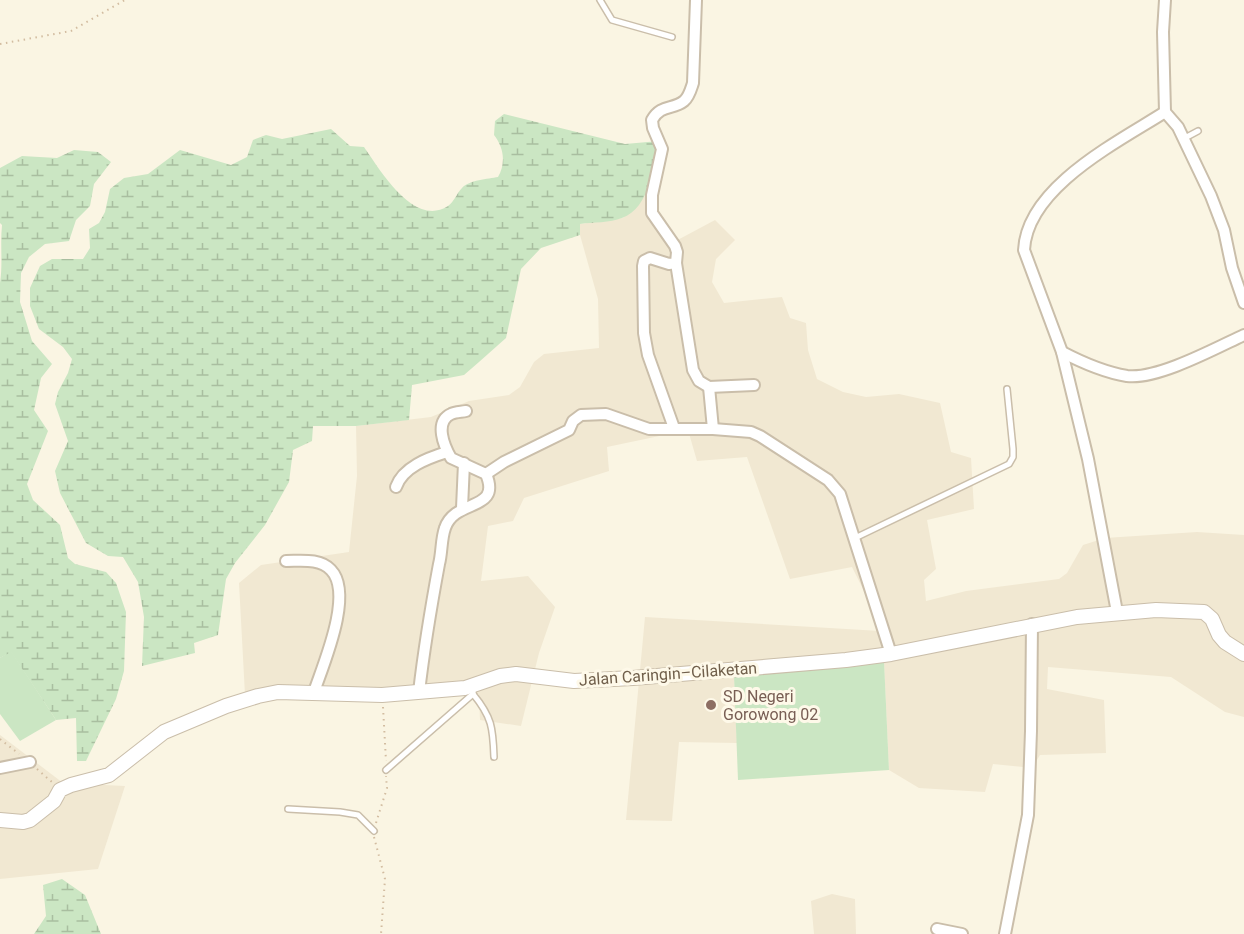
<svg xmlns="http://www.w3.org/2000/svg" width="1244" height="934" viewBox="0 0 1244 934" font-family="Roboto,sans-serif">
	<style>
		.residential { fill: #f1e8d2 }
		.grass { fill: #cbe6c3 }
		.wetland { fill: url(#wetland-marsh) }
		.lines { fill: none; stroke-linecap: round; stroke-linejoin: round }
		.service-casing { stroke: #cabeaa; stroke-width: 8 }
		.minor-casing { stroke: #cabeaa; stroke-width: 14 }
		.tertiary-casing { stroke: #cabeaa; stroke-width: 16 }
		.path { stroke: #d2bca0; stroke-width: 2; stroke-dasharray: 1.5 4.5; stroke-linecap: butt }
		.service { stroke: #fff; stroke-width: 5 }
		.minor { stroke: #fff; stroke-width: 10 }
		.tertiary { stroke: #fff; stroke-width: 14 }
		.education-dot { fill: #8d6e63; stroke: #fef9e9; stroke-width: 2 }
		.labels { text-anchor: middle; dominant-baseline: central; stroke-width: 6; stroke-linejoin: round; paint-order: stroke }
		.street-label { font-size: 16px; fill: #705f4b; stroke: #fef9e9 }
		.education-label { font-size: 16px; fill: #785e54; stroke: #fef9e9; text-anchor: start }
	</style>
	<defs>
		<pattern id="wetland-marsh" width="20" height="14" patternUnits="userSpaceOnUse" patternTransform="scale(1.5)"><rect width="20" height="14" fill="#cbe6c3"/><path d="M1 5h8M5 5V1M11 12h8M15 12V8" fill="none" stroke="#a9bea0"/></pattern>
	</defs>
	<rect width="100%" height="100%" fill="#faf5e3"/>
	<g class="residential">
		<polygon points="651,184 653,223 672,243 715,220 735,240 716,259 712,282 724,303 782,297 790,318 806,323 808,350 817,379 843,392 866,397 899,394 940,403 951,452 971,458 974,509 927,520 936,569 924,580 926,601 966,591 1059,579 1067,573 1083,545 1105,538 1197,532 1244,535 1244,717 1225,712 1171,677 1048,667 1047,689 1104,700 1106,753 1040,755 1032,768 993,764 985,792 919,788 889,770 884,662 734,676 737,743 679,742 672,821 626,820 645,617 880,631 875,613 852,567 790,579 747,457 697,461 688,430 607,447 609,471 524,498 513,521 488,526 481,581 528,576 555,607 539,653 521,726 480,720 479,694 383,700 278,699 245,695 239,583 261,565 349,552 357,476 356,426 431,417 469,401 509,395 520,387 534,362 544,354 599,348 598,299 580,235 580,224 623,218"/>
		<polygon points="0,735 63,783 125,786 98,869 0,879"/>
		<polygon points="832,894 855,899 856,934 814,934 811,901"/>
	</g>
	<g class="grass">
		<polygon points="11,651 56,720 20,741 0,714 0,658"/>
		<polygon points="884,661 889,770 738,780 734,676"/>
	</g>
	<g class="wetland">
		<path d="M504 114 625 144 659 141C654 165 650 208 622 218 610 223 593 222 580 224V235L541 248 521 269 506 338 479 362 464 375 412 385 409 420 356 426H313L312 441 293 450 289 482 265 525 235 563 226 579 218 635 194 643 195 653 142 666 144 617 138 582 123 557 108 556 86 543 60 493 55 471 68 441 55 404 58 392 68 373 72 359 63 347 39 329 30 306V288L40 266 52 259H83L90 248 89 229 99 223 105 212 110 189 124 178 148 174 180 150 231 165 247 157 253 140 266 135 282 139 331 129 350 146 364 147C380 170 414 228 448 206 454 202 457 193 462 188 469 180 488 179 498 177 506 163 504 148 494 135L495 121Z"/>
		<path d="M74 150 98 152 111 162 94 184 90 206 76 220 69 241 45 244 29 257 21 273 20 302 32 341 52 364 41 378 34 410 48 431 27 484 33 500 60 525 68 558 75 564 106 572 116 583 126 612 124 671 116 699 86 761H77L76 718 56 720 11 652 0 658V283C3 263 0 245 2 225L0 223V168L22 156 57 158Z"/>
		<polygon points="62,879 85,895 101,934 34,934 46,916 43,885"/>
	</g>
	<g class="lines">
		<g class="service-casing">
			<g id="service">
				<polyline points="600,0 612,20 672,37"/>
				<polyline points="1183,139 1198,131"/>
				<polyline points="855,538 1009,464 1013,457 1013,449 1007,389"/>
				<path d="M473 691V694C492 717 493 728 494 757"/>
				<polyline points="386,770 473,694"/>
				<polyline points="288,809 340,812 358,815 374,831"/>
			</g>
		</g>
		<g class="minor-casing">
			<g id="minor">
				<polyline points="1165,0 1163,32 1165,112"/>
				<polyline points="676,263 693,370 699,381 709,387 754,385"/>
				<path d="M1062 352C1083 363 1103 372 1127 376 1157 380 1216 348 1244 335"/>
				<polyline points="709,387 713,429"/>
				<path d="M674 428 648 355 644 333 643 266 644 261 650 258 669 264 676 263 677 252 675 246 652 213V195L662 149 653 128 652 120C661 104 673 110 684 101 689 97 691 89 693 83L696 0"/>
				<polyline points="486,474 504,462 569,430 573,421 581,415 606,414 649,429 713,429 751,432 760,436 828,480 840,494 891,654"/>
				<path d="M396 487C403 467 428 458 447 452"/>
				<polyline points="462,508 464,463"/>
				<path d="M286 561C301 561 320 558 331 570 354 594 323 665 314 692"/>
				<path d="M1117 612 1088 459 1062 352 1024 250C1027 187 1118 142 1165 112L1178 127 1211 196 1224 230 1232 268 1244 303"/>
				<path d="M419 692C424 649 431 607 439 564 442 553 441 539 445 528 455 498 502 512 486 474L451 458C444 446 434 422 451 414 455 412 461 412 466 411"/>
				<polyline points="0,768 30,762"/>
				<polyline points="937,929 962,934"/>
				<polyline points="1005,934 1028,815 1031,731 1032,624"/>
			</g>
		</g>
		<g class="tertiary-casing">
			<polyline id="tertiary" points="0,820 23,822 30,820 54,801 60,790 71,785 109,775 164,732 226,706 258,696 278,692 382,695 465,688 500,676 516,674 574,681 633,678 846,660 891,654 1077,617 1156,610 1204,612 1212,619 1219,635 1225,642 1244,654"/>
		</g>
		<g class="path">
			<polyline points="0,44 71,31 125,0"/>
			<polyline points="383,707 386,761"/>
			<polyline points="0,739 19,754"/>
			<polyline points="37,769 53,783"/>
			<polyline points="376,823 387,788 386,776"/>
			<polyline points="374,837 385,879 381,934"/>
		</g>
		<use href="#service" class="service"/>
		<use href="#minor" class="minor"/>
		<use href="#tertiary" class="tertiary"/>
	</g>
	<circle class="education-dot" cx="711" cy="705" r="6"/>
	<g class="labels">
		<g class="street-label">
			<text transform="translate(668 674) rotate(-4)">Jalan Caringin–Cilaketan</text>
		</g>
		<g class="education-label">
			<text x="723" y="696">SD Negeri<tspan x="723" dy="18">Gorowong 02</tspan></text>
		</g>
	</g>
</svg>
